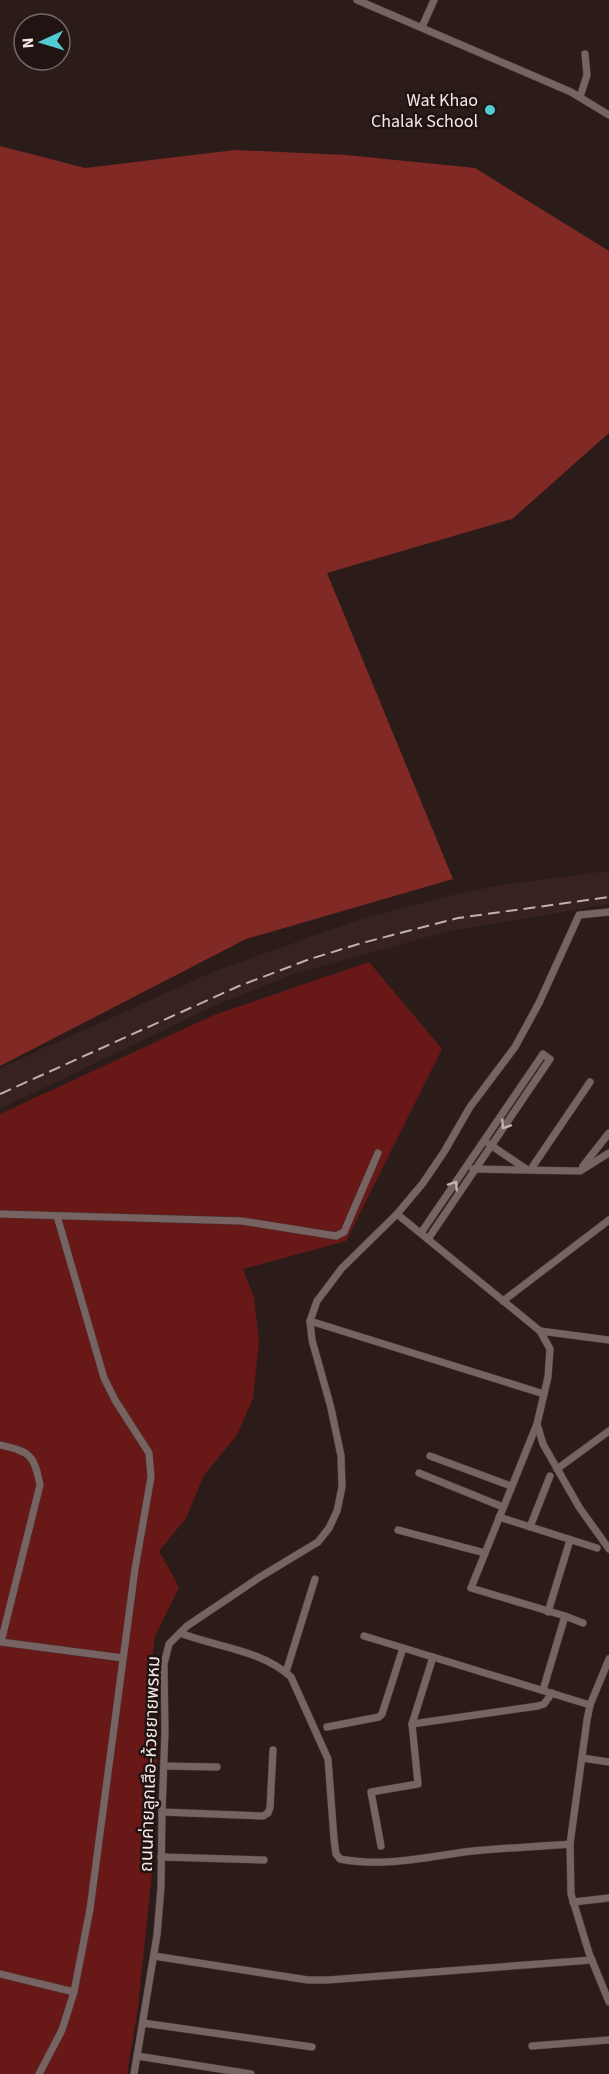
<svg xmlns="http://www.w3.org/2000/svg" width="609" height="2074" viewBox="0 0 609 2074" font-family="'Source Sans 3','Noto Sans Thai',sans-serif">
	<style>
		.built { fill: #382220 }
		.green { fill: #681917 }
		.forest { fill: #812925 }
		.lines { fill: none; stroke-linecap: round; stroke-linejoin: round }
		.minor-casing { stroke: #443836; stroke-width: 8 }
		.minor { stroke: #776462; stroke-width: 7 }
		.rail { stroke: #bdb1af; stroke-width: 2; stroke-dasharray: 12 6; stroke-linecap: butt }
		.oneway { stroke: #c1b3b1 }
		.poi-dot { fill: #51ccd2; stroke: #211311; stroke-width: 2 }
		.labels { text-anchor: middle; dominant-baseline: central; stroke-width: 5; stroke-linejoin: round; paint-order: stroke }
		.poi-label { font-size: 18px; fill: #f2e8e6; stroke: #211311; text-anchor: end }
		.street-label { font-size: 18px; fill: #f2e8e6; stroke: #211311 }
	</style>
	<rect width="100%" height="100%" fill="#2b1c1a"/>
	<polygon class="built" points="609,871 609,904 445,932 297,973 216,1005 0,1109 0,1068 215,971 361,919 449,896 500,885"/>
	<polygon class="green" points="369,962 442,1049 346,1241 243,1269 254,1298 259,1341 253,1398 237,1435 204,1475 186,1518 159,1551 179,1587 155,1636 149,1683 157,1744 157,1772 147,1804 154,1852 138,2007 127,2074 0,2074 0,1114 214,1015"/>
	<polygon class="forest" points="0,146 85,168 235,150 346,155 475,168 609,251 609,433 512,519 327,573 453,879 246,939 0,1066"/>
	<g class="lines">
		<g class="minor-casing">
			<g id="minor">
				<polyline points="357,0 571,92 609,115"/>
				<polyline points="422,27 434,0"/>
				<polyline points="580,97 587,75 585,54"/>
				<polyline points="489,1144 526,1169"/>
				<polyline points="583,1166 609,1133"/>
				<polyline points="473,1169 580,1171 609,1153"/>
				<polyline points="531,1169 590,1082"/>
				<polyline points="0,1214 242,1221 336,1236 344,1232 378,1153"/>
				<polyline points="397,1214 540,1331 550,1349 548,1377 537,1424 543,1444 579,1507 609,1549"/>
				<polyline points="421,1233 543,1054 550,1059 428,1239"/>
				<polyline points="503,1301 609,1220"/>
				<polyline points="310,1321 544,1394"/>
				<polyline points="540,1331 609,1340"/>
				<polyline points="537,1424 471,1588 565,1616"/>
				<path d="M0 1445C30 1452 34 1454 40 1485L1 1642 123 1658"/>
				<polyline points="430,1456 511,1486"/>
				<polyline points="557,1469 609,1431"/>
				<polyline points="419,1473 503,1507"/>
				<polyline points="499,1517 597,1548"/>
				<polyline points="530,1527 550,1476"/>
				<polyline points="398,1530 485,1553"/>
				<polyline points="548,1612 570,1540"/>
				<path d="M180 1633C216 1647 262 1650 291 1677L328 1759 334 1839 336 1854 340 1859C381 1867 424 1858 464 1852 499 1848 535 1847 570 1844"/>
				<polyline points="364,1636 590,1705"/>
				<polyline points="609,1659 590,1705 587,1720 570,1844 571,1894 589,1953 609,2002"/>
				<polyline points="286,1672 315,1579"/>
				<polyline points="543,1690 565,1616 583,1623"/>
				<polyline points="412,1724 538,1706 544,1704 552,1693"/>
				<polyline points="327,1727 379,1717 382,1714 403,1648"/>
				<polyline points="582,1758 609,1762"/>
				<polyline points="164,1766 217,1767"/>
				<polyline points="162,1812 263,1816 268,1813 270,1808 273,1750"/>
				<polyline points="381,1846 371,1792 418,1784 412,1724 433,1657"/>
				<polyline points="161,1857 264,1860"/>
				<polyline points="573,1902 609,1898"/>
				<polyline points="154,1956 308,1980 328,1980 592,1960"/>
				<polyline points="0,1974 74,1992"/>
				<polyline points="143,2023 312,2047"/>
				<polyline points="532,2046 609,2040"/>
				<polyline points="137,2056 251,2074"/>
				<polyline points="39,2074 62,2030 74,1992 90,1909 135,1569 151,1477 149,1453 115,1400 104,1378 57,1216"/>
				<polyline points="134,2074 157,1935 161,1887 162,1812 165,1732 164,1664 169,1644 187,1626 260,1577 318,1542 329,1528 337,1511 342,1487 341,1456 331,1408 312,1340 310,1321 317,1301 342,1268 397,1214 423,1183 444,1152 470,1107 515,1047 539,1003 579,915 609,912"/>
			</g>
		</g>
		<use href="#minor" class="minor"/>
		<polyline class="rail" points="0,1094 239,986 310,959 362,943 458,918 609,897"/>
	</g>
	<defs><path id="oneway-chevron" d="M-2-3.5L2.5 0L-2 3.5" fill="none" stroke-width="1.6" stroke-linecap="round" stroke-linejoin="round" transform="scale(1.5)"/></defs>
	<g class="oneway">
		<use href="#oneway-chevron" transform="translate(505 1125) rotate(124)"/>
		<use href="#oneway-chevron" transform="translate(454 1185) rotate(-56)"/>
	</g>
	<circle class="poi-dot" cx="490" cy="110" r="6"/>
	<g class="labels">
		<g class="poi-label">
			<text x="478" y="100">Wat Khao<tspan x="478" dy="21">Chalak School</tspan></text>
		</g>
		<g class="street-label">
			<text transform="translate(150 1764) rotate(-88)">ถนนค่ายลูกเสึอ-ห้วยยายพรหม</text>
		</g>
	</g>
	<g transform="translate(42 42) rotate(266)"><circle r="28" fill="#211311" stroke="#756866" stroke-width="1.5"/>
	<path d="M0-4.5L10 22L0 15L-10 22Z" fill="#51ccd2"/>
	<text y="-9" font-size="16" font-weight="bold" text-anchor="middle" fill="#f2e8e6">N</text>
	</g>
</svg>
